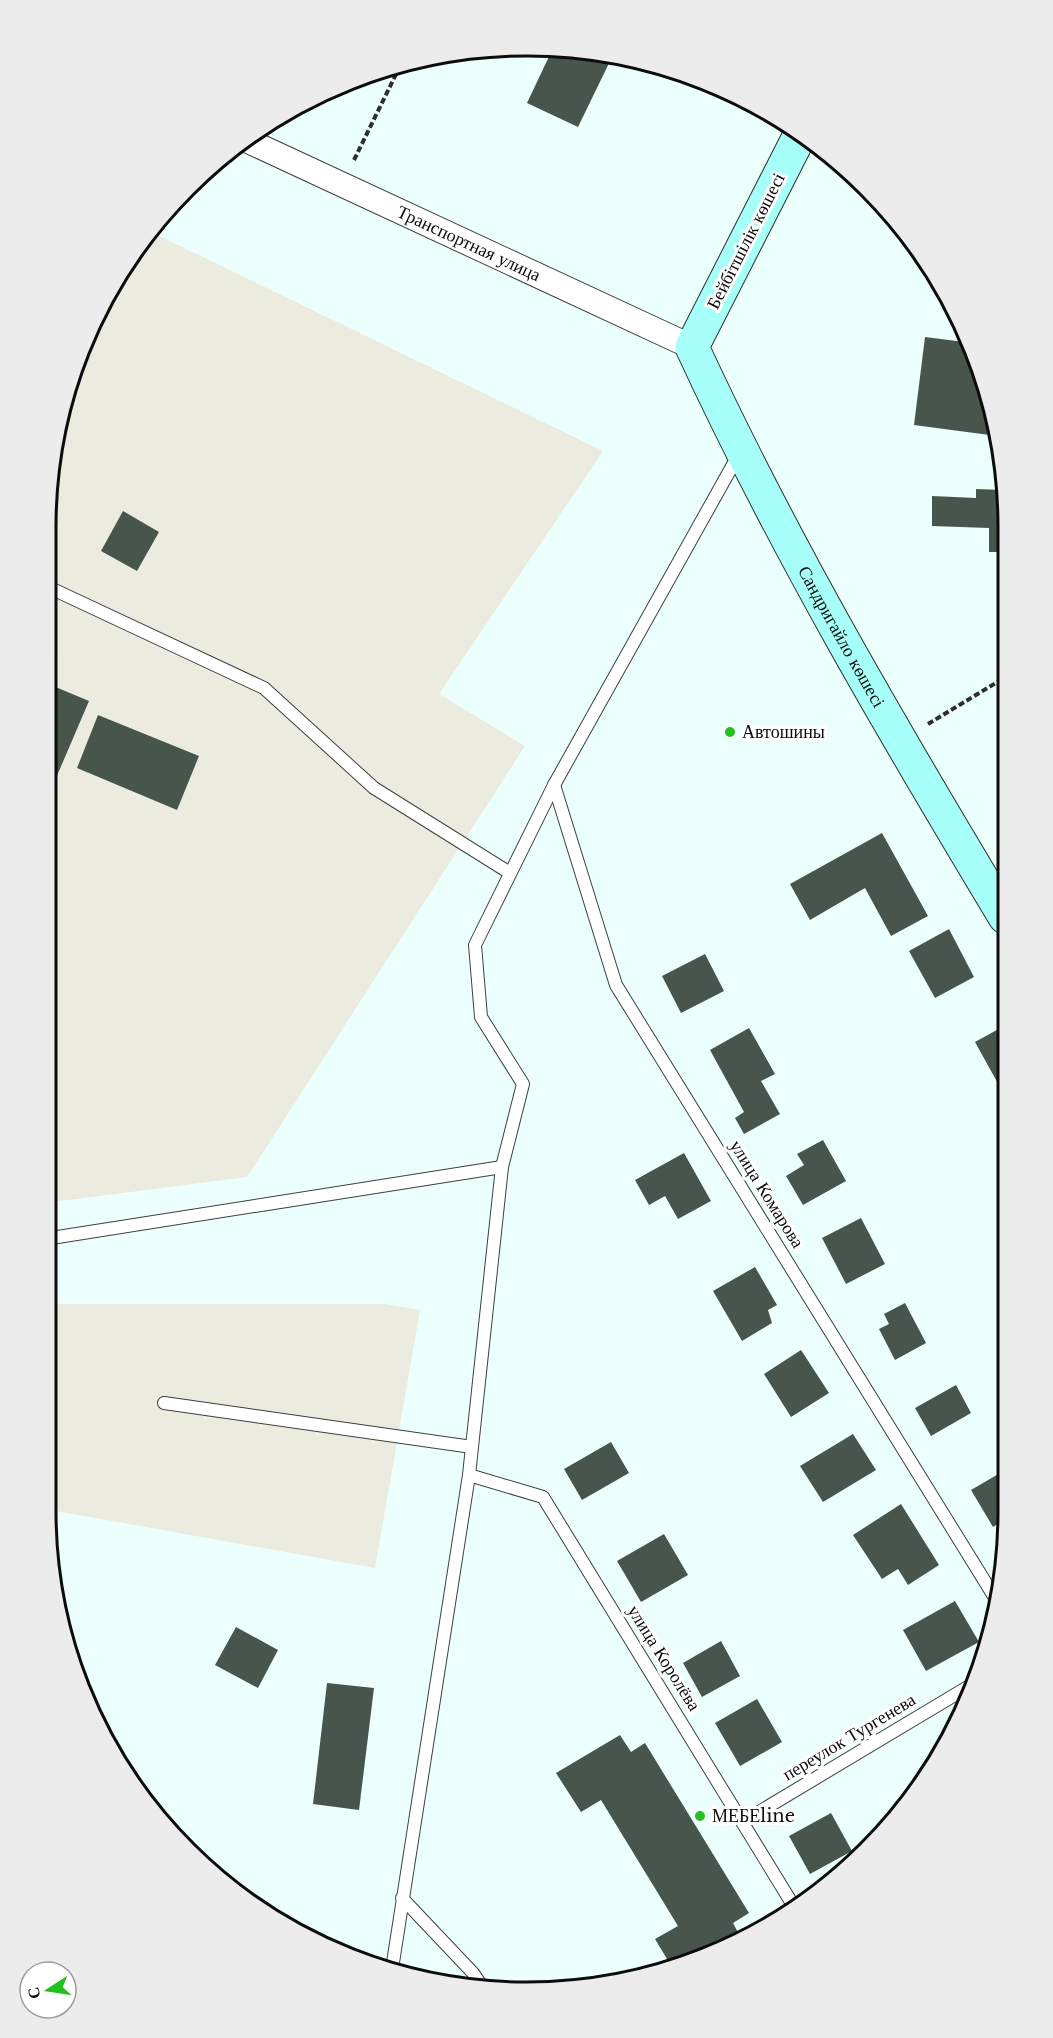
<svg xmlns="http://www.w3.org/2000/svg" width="1053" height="2038" viewBox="0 0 1053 2038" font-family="'Libre Baskerville',serif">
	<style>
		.industrial { fill: #ebebdf }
		.building { fill: #48554d }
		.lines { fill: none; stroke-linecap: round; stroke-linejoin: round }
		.lane-casing { stroke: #3f3f3f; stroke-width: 14 }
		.street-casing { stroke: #3f3f3f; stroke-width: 26 }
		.secondary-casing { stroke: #2e2e2e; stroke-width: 35 }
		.path { stroke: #2e2e2e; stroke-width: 4; stroke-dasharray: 6 3; stroke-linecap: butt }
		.lane { stroke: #fff; stroke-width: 12 }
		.street { stroke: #fff; stroke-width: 24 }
		.secondary { stroke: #a6fff8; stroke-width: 33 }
		.poi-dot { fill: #22c11f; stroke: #fff; stroke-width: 2 }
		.labels { text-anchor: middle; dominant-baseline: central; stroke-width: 6; stroke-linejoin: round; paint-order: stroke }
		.street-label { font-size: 18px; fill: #0c0c0c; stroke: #fff }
		.poi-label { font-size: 18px; fill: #0c0c0c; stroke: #fff; text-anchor: start }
		.rim { fill: none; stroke: #0c0c0c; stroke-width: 3 }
	</style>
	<rect width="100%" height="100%" fill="#ebfffc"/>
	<g class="industrial">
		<polygon points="147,230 603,451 439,694 525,746 247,1177 45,1203 46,495 61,402 95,314"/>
		<polygon points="45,1304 385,1304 420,1310 375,1568 45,1509"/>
	</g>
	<g class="building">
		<polygon points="554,46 613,55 578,127 527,103"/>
		<polygon points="925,337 972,343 997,436 914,425"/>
		<polygon points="976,489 1004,490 1004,552 989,552 989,528 932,526 932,496 976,498"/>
		<polygon points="123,511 159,532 137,571 101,551"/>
		<polygon points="46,683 89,701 53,785 46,782"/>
		<polygon points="98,715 199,756 177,810 77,768"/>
		<polygon points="882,833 928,916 891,936 865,888 810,920 790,884"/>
		<polygon points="949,929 974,977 935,998 909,951"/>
		<polygon points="705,954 724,991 681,1013 662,976"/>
		<polygon points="1004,1026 1006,1086 1001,1089 975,1042"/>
		<polygon points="749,1028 775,1074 761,1081 780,1114 744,1134 735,1118 744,1112 710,1050"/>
		<polygon points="823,1140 846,1181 803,1205 786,1176 804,1165 797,1154"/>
		<polygon points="684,1153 711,1201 678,1219 665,1196 649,1205 635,1180"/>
		<polygon points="861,1218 885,1264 846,1284 822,1238"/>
		<polygon points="755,1267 777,1305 768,1310 772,1323 742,1341 713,1291"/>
		<polygon points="905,1303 926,1343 895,1360 879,1329 889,1324 884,1314"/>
		<polygon points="801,1350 829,1393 791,1417 764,1374"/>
		<polygon points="956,1385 971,1413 931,1436 915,1408"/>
		<polygon points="853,1434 876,1470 823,1502 800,1466"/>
		<polygon points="611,1442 629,1473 582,1500 564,1469"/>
		<polygon points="1007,1469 1007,1518 993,1527 971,1490"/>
		<polygon points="901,1504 939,1565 908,1585 898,1569 882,1579 853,1535"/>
		<polygon points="664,1534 688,1575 641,1602 617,1561"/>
		<polygon points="955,1601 979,1642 926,1671 903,1630"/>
		<polygon points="236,1627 278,1650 258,1688 215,1665"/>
		<polygon points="721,1641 740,1676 702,1697 683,1663"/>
		<polygon points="327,1683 374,1688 359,1810 313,1804"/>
		<polygon points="757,1699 782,1742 740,1766 715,1723"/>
		<polygon points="620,1735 631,1752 645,1743 749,1913 733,1923 742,1940 735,1945 670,1964 655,1939 678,1926 601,1800 581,1812 556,1773"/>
		<polygon points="831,1813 852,1851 810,1874 789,1836"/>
	</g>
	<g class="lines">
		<g class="lane-casing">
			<g id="lane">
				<polyline points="46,586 264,688 374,788 510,873"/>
				<polyline points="554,785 616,985 997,1601"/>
				<polyline points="45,1239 502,1167"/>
				<polyline points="164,1403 472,1447"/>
				<polyline points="469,1475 543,1497 793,1905"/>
				<polyline points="744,1821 973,1684"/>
				<polyline points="402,1898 473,1973 481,1985"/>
				<polyline points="392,1969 469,1475 502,1167 523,1084 481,1017 475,945 554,785 739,454"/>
			</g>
		</g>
		<g class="street-casing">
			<g id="street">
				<path id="s1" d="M244 139 692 347"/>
			</g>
		</g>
		<g class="secondary-casing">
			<g id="secondary">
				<path id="s2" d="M800 135 692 347C783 544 893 731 1005 917"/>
			</g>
		</g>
		<g class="path">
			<polyline points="354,160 401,64"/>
			<polyline points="928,724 1004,678"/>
		</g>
		<use href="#lane" class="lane"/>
		<use href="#street" class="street"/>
		<use href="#secondary" class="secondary"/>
	</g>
	<g class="poi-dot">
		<circle cx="730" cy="732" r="6"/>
		<circle cx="700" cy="1816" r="6"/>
	</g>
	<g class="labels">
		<g class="street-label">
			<text transform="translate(746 241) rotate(-63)">Бейбітшілік көшесі</text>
			<text stroke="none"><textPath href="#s1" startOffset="248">Транспортная улица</textPath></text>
			<text stroke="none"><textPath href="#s2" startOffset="564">Сандригайло көшесі</textPath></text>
			<text transform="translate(767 1194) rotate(58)">улица Комарова</text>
			<text transform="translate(664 1658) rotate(58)">улица Королёва</text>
			<text transform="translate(849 1737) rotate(-31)">переулок Тургенева</text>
		</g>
		<g class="poi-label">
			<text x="742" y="732">Автошины</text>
			<text x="712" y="1816">МЕБЕline</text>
		</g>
	</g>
	<path d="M0 0H1053V2038H0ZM527 56H527A471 471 0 0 1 998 527V1511A471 471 0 0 1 527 1982H527A471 471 0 0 1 56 1511V527A471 471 0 0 1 527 56Z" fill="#ececec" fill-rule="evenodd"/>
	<path class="rim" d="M527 56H527A471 471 0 0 1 998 527V1511A471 471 0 0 1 527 1982H527A471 471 0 0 1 56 1511V527A471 471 0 0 1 527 56Z"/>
	<g transform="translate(48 1990) rotate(258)"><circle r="28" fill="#ffffff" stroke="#9e9e9e" stroke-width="1.5"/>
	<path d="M0-4.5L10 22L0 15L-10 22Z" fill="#22c11f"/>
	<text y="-9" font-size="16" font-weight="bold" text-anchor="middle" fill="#0c0c0c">С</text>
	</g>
</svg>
